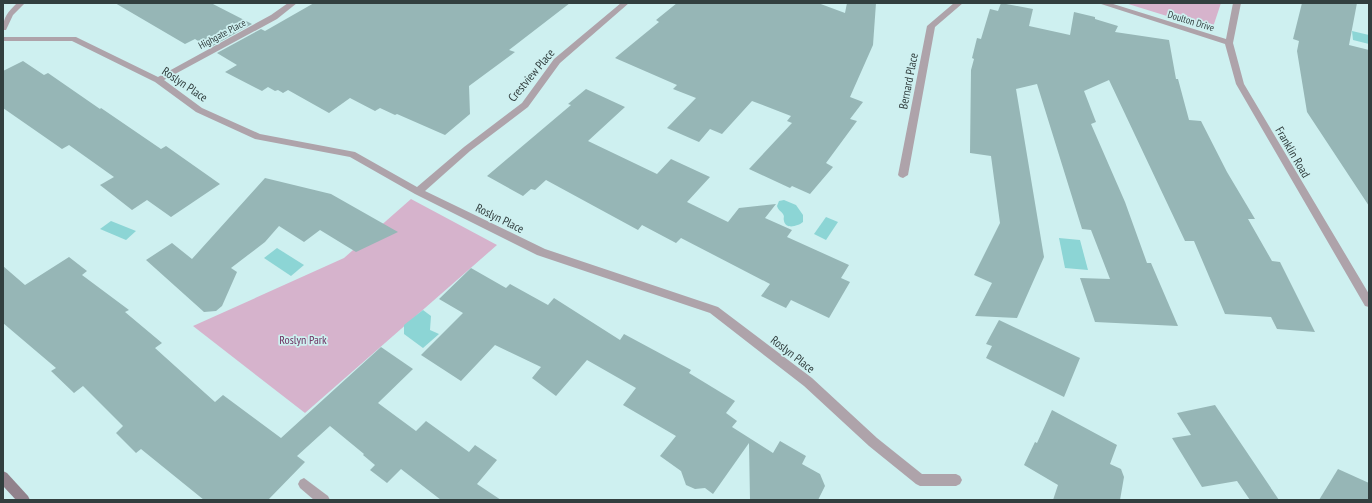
<svg xmlns="http://www.w3.org/2000/svg" width="1372" height="503" viewBox="0 0 1372 503" font-family="'PT Sans Narrow',sans-serif">
	<style>
		.green { fill: #d6b3cc }
		.water { fill: #8cd5d5 }
		.building { fill: #96b6b6 }
		.lines { fill: none; stroke-linecap: round; stroke-linejoin: round }
		.street { fill: #aea3aa; fill-rule: evenodd }
		.secondary { fill: #91828c; fill-rule: evenodd }
		.labels { text-anchor: middle; dominant-baseline: central; stroke-width: 3.5; stroke-linejoin: round; paint-order: stroke }
		.far-street-label { font-size: 10px; fill: #323f3f; stroke: #cef0f0 }
		.street-label { font-size: 12px; fill: #323f3f; stroke: #cef0f0 }
		.park-label { font-size: 12px; fill: #6f3462; stroke: #cef0f0 }
	</style>
	<rect width="100%" height="100%" fill="#cef0f0"/>
	<g class="green">
		<polygon points="1125,3 1221,3 1212,30"/>
		<polygon points="411,199 497,245 305,413 193,326 344,258"/>
	</g>
	<g class="water">
		<polygon points="1352,31 1369,35 1369,44 1353,40"/>
		<path d="M784 200 796 205 803 215V222C798 226 786 230 784 221 783 216 785 218 783 214 781 211 778 210 777 206L779 201Z"/>
		<polygon points="826,217 838,222 826,240 814,234"/>
		<polygon points="111,221 136,231 126,240 100,229"/>
		<polygon points="1059,238 1080,240 1088,270 1065,268"/>
		<polygon points="277,248 304,265 291,276 264,258"/>
		<polygon points="423,310 431,316 430,330 439,334 423,348 404,334 404,325"/>
	</g>
	<g class="building">
		<polygon points="115,3 211,3 252,24 209,48 195,39 185,44"/>
		<polygon points="314,3 570,3 509,50 515,52 469,86 470,114 445,135 397,114 395,115 380,108 375,111 350,98 329,113 288,90 283,93 278,90 275,91 268,87 262,91 225,72 237,65 217,53 261,29 265,31"/>
		<polygon points="677,3 818,3 845,13 847,3 876,3 873,45 850,97 863,102 850,119 857,121 826,163 833,167 810,194 792,186 790,188 749,169 792,123 787,121 791,116 752,101 722,134 710,129 699,142 667,128 696,98 673,89 677,85 615,58 659,22 656,20"/>
		<polygon points="1001,3 1033,9 1029,26 1070,35 1074,12 1095,17 1095,19 1118,26 1115,32 1169,40 1176,79 1178,79 1189,120 1201,121 1227,172 1255,219 1248,219 1272,261 1280,262 1315,332 1277,329 1271,317 1225,314 1194,241 1185,241 1109,80 1084,91 1096,122 1091,124 1125,202 1147,263 1151,263 1178,326 1095,322 1080,278 1110,279 1091,230 1082,229 1037,84 1016,89 1044,257 1017,318 975,316 992,283 974,275 1000,223 991,156 970,153 971,70 974,59 972,58 977,38 981,39 990,9 998,11"/>
		<polygon points="1302,3 1357,3 1349,45 1369,50 1369,206 1307,112 1297,51 1299,41 1293,39"/>
		<polygon points="23,61 44,75 48,73 100,109 101,108 161,149 166,146 220,184 171,217 147,200 132,210 100,185 114,177 69,145 62,149 3,108 3,71"/>
		<polygon points="586,89 625,107 588,141 657,174 671,159 710,177 687,202 728,222 739,208 776,204 765,218 792,230 787,237 849,265 841,278 850,282 829,318 791,300 786,308 761,296 770,284 681,238 676,243 642,225 638,230 546,180 535,190 531,189 523,196 487,176 571,105 568,104"/>
		<polygon points="265,178 331,194 398,232 356,252 320,230 304,242 279,226 265,242 231,268 237,272 222,306 216,311 204,312 146,260 172,243 192,259"/>
		<polygon points="69,257 87,271 82,275 129,310 125,312 162,343 155,348 215,402 223,395 281,438 381,347 413,369 378,403 416,431 426,421 469,452 475,445 497,460 477,484 501,500 441,500 401,469 387,483 370,470 375,465 363,455 364,454 330,426 297,456 305,462 268,500 204,500 141,449 136,453 116,433 123,426 83,386 74,393 51,371 56,368 3,323 3,266 25,285"/>
		<polygon points="471,268 506,288 510,284 548,305 554,298 620,340 624,334 691,370 689,373 735,401 726,413 737,421 732,427 773,453 780,441 806,456 802,464 820,474 825,486 818,500 750,500 749,443 713,494 705,488 695,489 686,485 681,471 660,456 676,436 623,405 636,388 587,360 556,396 532,378 541,367 495,345 461,381 421,355 463,313 439,299"/>
		<polygon points="999,320 1080,358 1064,397 986,358 992,346 986,344"/>
		<polygon points="1215,405 1279,500 1250,500 1237,481 1202,487 1172,438 1191,435 1177,413"/>
		<polygon points="1052,410 1117,445 1110,464 1121,469 1124,477 1120,500 1053,500 1058,485 1024,465 1035,442 1037,443"/>
		<polygon points="1338,469 1369,483 1369,500 1319,500"/>
	</g>
	<g class="lines">
		<g class="street">
			<path d="M17 3H25L13 15 6 30H3C3 17 8 12 17 3Z"/>
			<polygon points="288,3 297,3 277,19 164,80 202,108 260,134 355,152 417,187 464,147 522,103 554,59 621,3 629,3 560,63 528,107 470,151 425,191 545,249 718,307 812,378 877,438 922,474 956,474 960,476 962,480 960,484 956,486 920,486 916,484 869,446 804,386 710,313 537,255 415,194 350,157 255,139 196,112 155,82 72,41 3,41 3,37 76,37 158,77 271,15"/>
			<polygon points="954,3 963,3 935,27 908,175 903,178 900,177 898,175 927,26"/>
			<polygon points="1098,3 1110,3 1226,39 1233,3 1241,3 1233,43 1244,84 1369,294 1369,307 1365,306 1236,84 1225,44"/>
			<polygon points="304,478 328,496 330,500 314,500 300,488 298,484 300,480"/>
		</g>
		<polygon class="secondary" points="3,471 7,473 28,496 30,500 16,500 3,486"/>
	</g>
	<g class="labels">
		<g class="far-street-label">
			<text transform="translate(1191 21) rotate(17)">Doulton Drive</text>
			<text transform="translate(222 34) rotate(-28)">Highgate Place</text>
		</g>
		<g class="street-label">
			<text transform="translate(531 75) rotate(-50)">Crestview Place</text>
			<text transform="translate(908 81) rotate(-79)">Bernard Place</text>
			<text transform="translate(185 84) rotate(34)">Roslyn Place</text>
			<text transform="translate(1293 152) rotate(60)">Franklin Road</text>
			<text transform="translate(500 218) rotate(26)">Roslyn Place</text>
			<text transform="translate(793 354) rotate(38)">Roslyn Place</text>
		</g>
		<g class="park-label">
			<text x="303" y="339">Roslyn Park</text>
		</g>
	</g>
	<rect width="1372" height="503" fill="none" stroke="#323f3f" stroke-width="8"/>
</svg>
